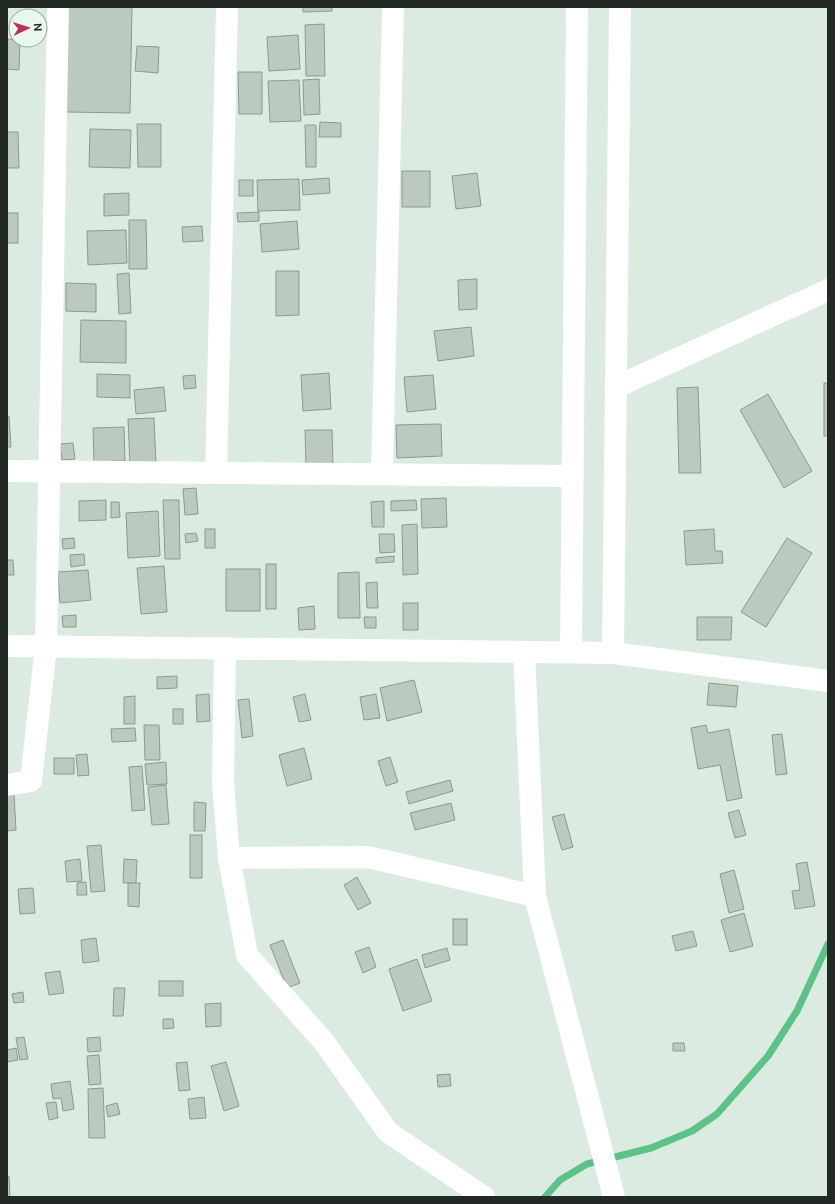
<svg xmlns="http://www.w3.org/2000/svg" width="835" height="1204" viewBox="0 0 835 1204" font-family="'DM Sans',sans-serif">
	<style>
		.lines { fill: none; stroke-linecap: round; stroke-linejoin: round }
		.stream { stroke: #5dc287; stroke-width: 7 }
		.building { fill: #bbc9bf; stroke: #8c9990 }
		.minor { stroke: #fff; stroke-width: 22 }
	</style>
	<rect width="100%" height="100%" fill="#dcebe1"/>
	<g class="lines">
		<polyline class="stream" points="545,1197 560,1180 587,1164 651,1148 692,1131 717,1114 768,1056 797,1011 828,944"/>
	</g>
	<g class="building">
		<polygon points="67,7 132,7 130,113 66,112"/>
		<polygon points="303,7 332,7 332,11 303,12"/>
		<polygon points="324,24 325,76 306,76 305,25"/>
		<polygon points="298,35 300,69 269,71 267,37"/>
		<polygon points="7,39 20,40 19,70 7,69"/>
		<polygon points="137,46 159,47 158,73 135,71"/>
		<polygon points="238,72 262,72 262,114 239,114"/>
		<polygon points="319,79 320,114 304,115 303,80"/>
		<polygon points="299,80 301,121 270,122 268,81"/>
		<polygon points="320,122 341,123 341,137 319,137"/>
		<polygon points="137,124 161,124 161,167 138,167"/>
		<polygon points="305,125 316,125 316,167 306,167"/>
		<polygon points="90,129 131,130 130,168 89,167"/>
		<polygon points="7,132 18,132 19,168 7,168"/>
		<rect x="402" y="171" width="28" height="36"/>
		<polygon points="477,173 481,206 456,209 452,176"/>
		<polygon points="329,178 330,193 303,195 302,180"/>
		<polygon points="299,179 300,210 258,211 257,180"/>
		<rect x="239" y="180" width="14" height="16"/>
		<polygon points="129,193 129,215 104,216 104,194"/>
		<polygon points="259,212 259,221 238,222 237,213"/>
		<rect x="7" y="213" width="11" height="30"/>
		<polygon points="129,220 146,220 147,269 129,269"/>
		<polygon points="297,221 299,249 262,252 260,224"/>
		<polygon points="202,226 203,241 183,242 182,227"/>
		<polygon points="126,230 127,263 88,265 87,231"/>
		<polygon points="276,271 299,271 299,315 276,316"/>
		<polygon points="129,273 131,313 119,314 117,274"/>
		<polygon points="477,279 477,309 459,310 458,280"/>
		<polygon points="66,283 96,284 96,312 66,311"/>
		<polygon points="81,320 126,321 126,363 80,362"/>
		<polygon points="471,327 474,356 438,361 434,331"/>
		<polygon points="329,373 331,409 303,411 301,375"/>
		<polygon points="97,374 130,375 130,398 97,397"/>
		<polygon points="195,375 196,388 184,389 183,376"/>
		<polygon points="433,375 436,409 407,412 404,377"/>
		<rect x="824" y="383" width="4" height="53"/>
		<polygon points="164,387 166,411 136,414 134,390"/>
		<polygon points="698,387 701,473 679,473 677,388"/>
		<polygon points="768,394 812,471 784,488 740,410"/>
		<polygon points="9,416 11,447 7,447 7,417"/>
		<polygon points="154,418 156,464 130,465 128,419"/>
		<polygon points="441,424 442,456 397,458 396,425"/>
		<polygon points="124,427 125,461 94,462 93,428"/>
		<polygon points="305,430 332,430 333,465 306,466"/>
		<polygon points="73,443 75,459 62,460 60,444"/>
		<polygon points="196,488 198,514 185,515 183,489"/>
		<polygon points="446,498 447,527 422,528 421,499"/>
		<polygon points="106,500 106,520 79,521 79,501"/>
		<polygon points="163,500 179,500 180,559 165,559"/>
		<polygon points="416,500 417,510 391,511 391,501"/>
		<polygon points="384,501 384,527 372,527 371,502"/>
		<polygon points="111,502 119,502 120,517 111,518"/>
		<polygon points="158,511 160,556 128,558 126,513"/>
		<polygon points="417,524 418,574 403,575 402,525"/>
		<rect x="205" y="529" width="10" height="19"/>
		<polygon points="714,529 715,551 722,551 723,563 686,565 684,531"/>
		<polygon points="196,533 198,541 186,543 185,534"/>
		<polygon points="379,534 394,534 395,552 380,553"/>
		<polygon points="74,538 75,548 63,549 62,539"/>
		<polygon points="787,538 812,553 766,627 741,612"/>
		<polygon points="84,554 85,565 71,567 70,555"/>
		<polygon points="394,556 394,562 376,563 376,558"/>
		<polygon points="7,560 13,560 14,575 7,575"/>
		<rect x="266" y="564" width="10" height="45"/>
		<polygon points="164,566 167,612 141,614 137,568"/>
		<rect x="226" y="569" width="34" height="42"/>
		<polygon points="88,570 91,600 60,603 58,572"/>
		<polygon points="359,572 360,618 338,618 338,573"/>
		<polygon points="377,582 378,608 367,608 366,583"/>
		<rect x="403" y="603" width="15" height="27"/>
		<polygon points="314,606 315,629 299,630 298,608"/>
		<polygon points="76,615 76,627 63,627 62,616"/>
		<polygon points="364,617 376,617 376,628 365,628"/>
		<polygon points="697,617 732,617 731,640 697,640"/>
		<polygon points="177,676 177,688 157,689 157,677"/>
		<polygon points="414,680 422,712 387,721 380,688"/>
		<polygon points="709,683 738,686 736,707 707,705"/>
		<polygon points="209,694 210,721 197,722 196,695"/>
		<polygon points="305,694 311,720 299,722 293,697"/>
		<polygon points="376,694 380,718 364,720 360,697"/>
		<polygon points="135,696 135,724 124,724 124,697"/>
		<polygon points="249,699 253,736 242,738 238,700"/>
		<rect x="173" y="709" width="10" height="15"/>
		<polygon points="144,725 159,725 160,760 145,760"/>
		<polygon points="706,725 708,733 729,729 742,798 727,801 720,765 698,769 691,728"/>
		<polygon points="135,728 136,741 112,742 111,729"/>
		<polygon points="782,734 787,774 776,775 772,735"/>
		<polygon points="304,748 312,779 287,786 279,755"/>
		<polygon points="87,754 89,775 78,776 76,755"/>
		<polygon points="390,757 398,782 386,786 378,761"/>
		<rect x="54" y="758" width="20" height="16"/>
		<polygon points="166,762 167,784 147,785 145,764"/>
		<polygon points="142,766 145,810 132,811 129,767"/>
		<polygon points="450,780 453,791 409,804 406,792"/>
		<polygon points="166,785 169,824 152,825 148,787"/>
		<polygon points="14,794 16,830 7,831 7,795"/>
		<polygon points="194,802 206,803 205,831 194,831"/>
		<polygon points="451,803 455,820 415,830 410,813"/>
		<polygon points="739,810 746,835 735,838 728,813"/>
		<polygon points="564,814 573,847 562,850 552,817"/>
		<rect x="190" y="835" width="12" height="43"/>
		<polygon points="101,845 105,891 91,892 87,846"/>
		<polygon points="80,859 82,881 67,882 65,861"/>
		<polygon points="124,859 137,860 136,883 123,883"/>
		<polygon points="807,862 815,906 795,909 792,891 800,890 796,864"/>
		<polygon points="734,870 744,909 729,913 720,874"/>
		<polygon points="357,877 371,903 358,910 344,885"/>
		<polygon points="86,882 87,895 77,895 77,883"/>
		<polygon points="128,883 140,883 139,907 128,906"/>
		<polygon points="33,888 35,913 20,914 18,889"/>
		<polygon points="744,913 753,946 730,952 721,920"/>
		<rect x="453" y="919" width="14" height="26"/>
		<polygon points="693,931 697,946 676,951 672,936"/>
		<polygon points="96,938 99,961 83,963 81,940"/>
		<polygon points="283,940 300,983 287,988 270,945"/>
		<polygon points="369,947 376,967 363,973 355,952"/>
		<polygon points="447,948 450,960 425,968 422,955"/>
		<polygon points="417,959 432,1001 403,1011 389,969"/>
		<polygon points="60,971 64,993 49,995 45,973"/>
		<rect x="159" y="981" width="24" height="15"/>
		<polygon points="114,988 125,988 123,1016 113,1016"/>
		<polygon points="23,992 24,1002 14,1003 12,994"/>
		<polygon points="221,1003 221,1026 206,1027 205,1004"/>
		<polygon points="163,1019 173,1019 174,1028 163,1029"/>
		<polygon points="24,1037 28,1059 20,1060 16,1038"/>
		<polygon points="100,1037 101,1051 88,1052 87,1038"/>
		<polygon points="673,1043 684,1043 685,1051 673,1051"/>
		<polygon points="16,1048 18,1060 7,1062 7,1050"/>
		<polygon points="99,1055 101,1084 89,1085 87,1056"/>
		<polygon points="187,1062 190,1090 179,1091 176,1063"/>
		<polygon points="226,1062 239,1106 224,1111 211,1066"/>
		<polygon points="450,1074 451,1086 438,1087 437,1075"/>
		<polygon points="70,1081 74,1109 63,1111 61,1098 53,1099 51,1084"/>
		<polygon points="103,1088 105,1138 89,1138 88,1089"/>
		<polygon points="204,1097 206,1118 190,1119 188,1099"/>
		<polygon points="56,1102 58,1118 49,1120 46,1103"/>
		<polygon points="117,1103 120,1114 108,1117 106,1106"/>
		<polygon points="9,1176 10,1197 7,1197 7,1177"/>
	</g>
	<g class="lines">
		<g class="minor">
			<polyline points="616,387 828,290"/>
			<polyline points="7,471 572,476"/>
			<polyline points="216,473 227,7"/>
			<polyline points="382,474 393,7"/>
			<polyline points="7,646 613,653 828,681"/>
			<polyline points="225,648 223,783 229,858 247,955 324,1042 388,1132 484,1197"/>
			<polyline points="524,652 535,896 614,1197"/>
			<polyline points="571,652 577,7"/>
			<polyline points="613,653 620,7"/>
			<polyline points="7,785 31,781 46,646 58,7"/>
			<polyline points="229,858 368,857 535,896"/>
		</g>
	</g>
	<rect width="835" height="1204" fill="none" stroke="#232925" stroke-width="16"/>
	<g transform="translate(28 28) rotate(86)"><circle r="19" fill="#e9f8ee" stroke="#9aa59e"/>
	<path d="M0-3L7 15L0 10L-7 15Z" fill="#bd2f5f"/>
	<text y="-6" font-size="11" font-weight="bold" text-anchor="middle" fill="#232925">N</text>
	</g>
</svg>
